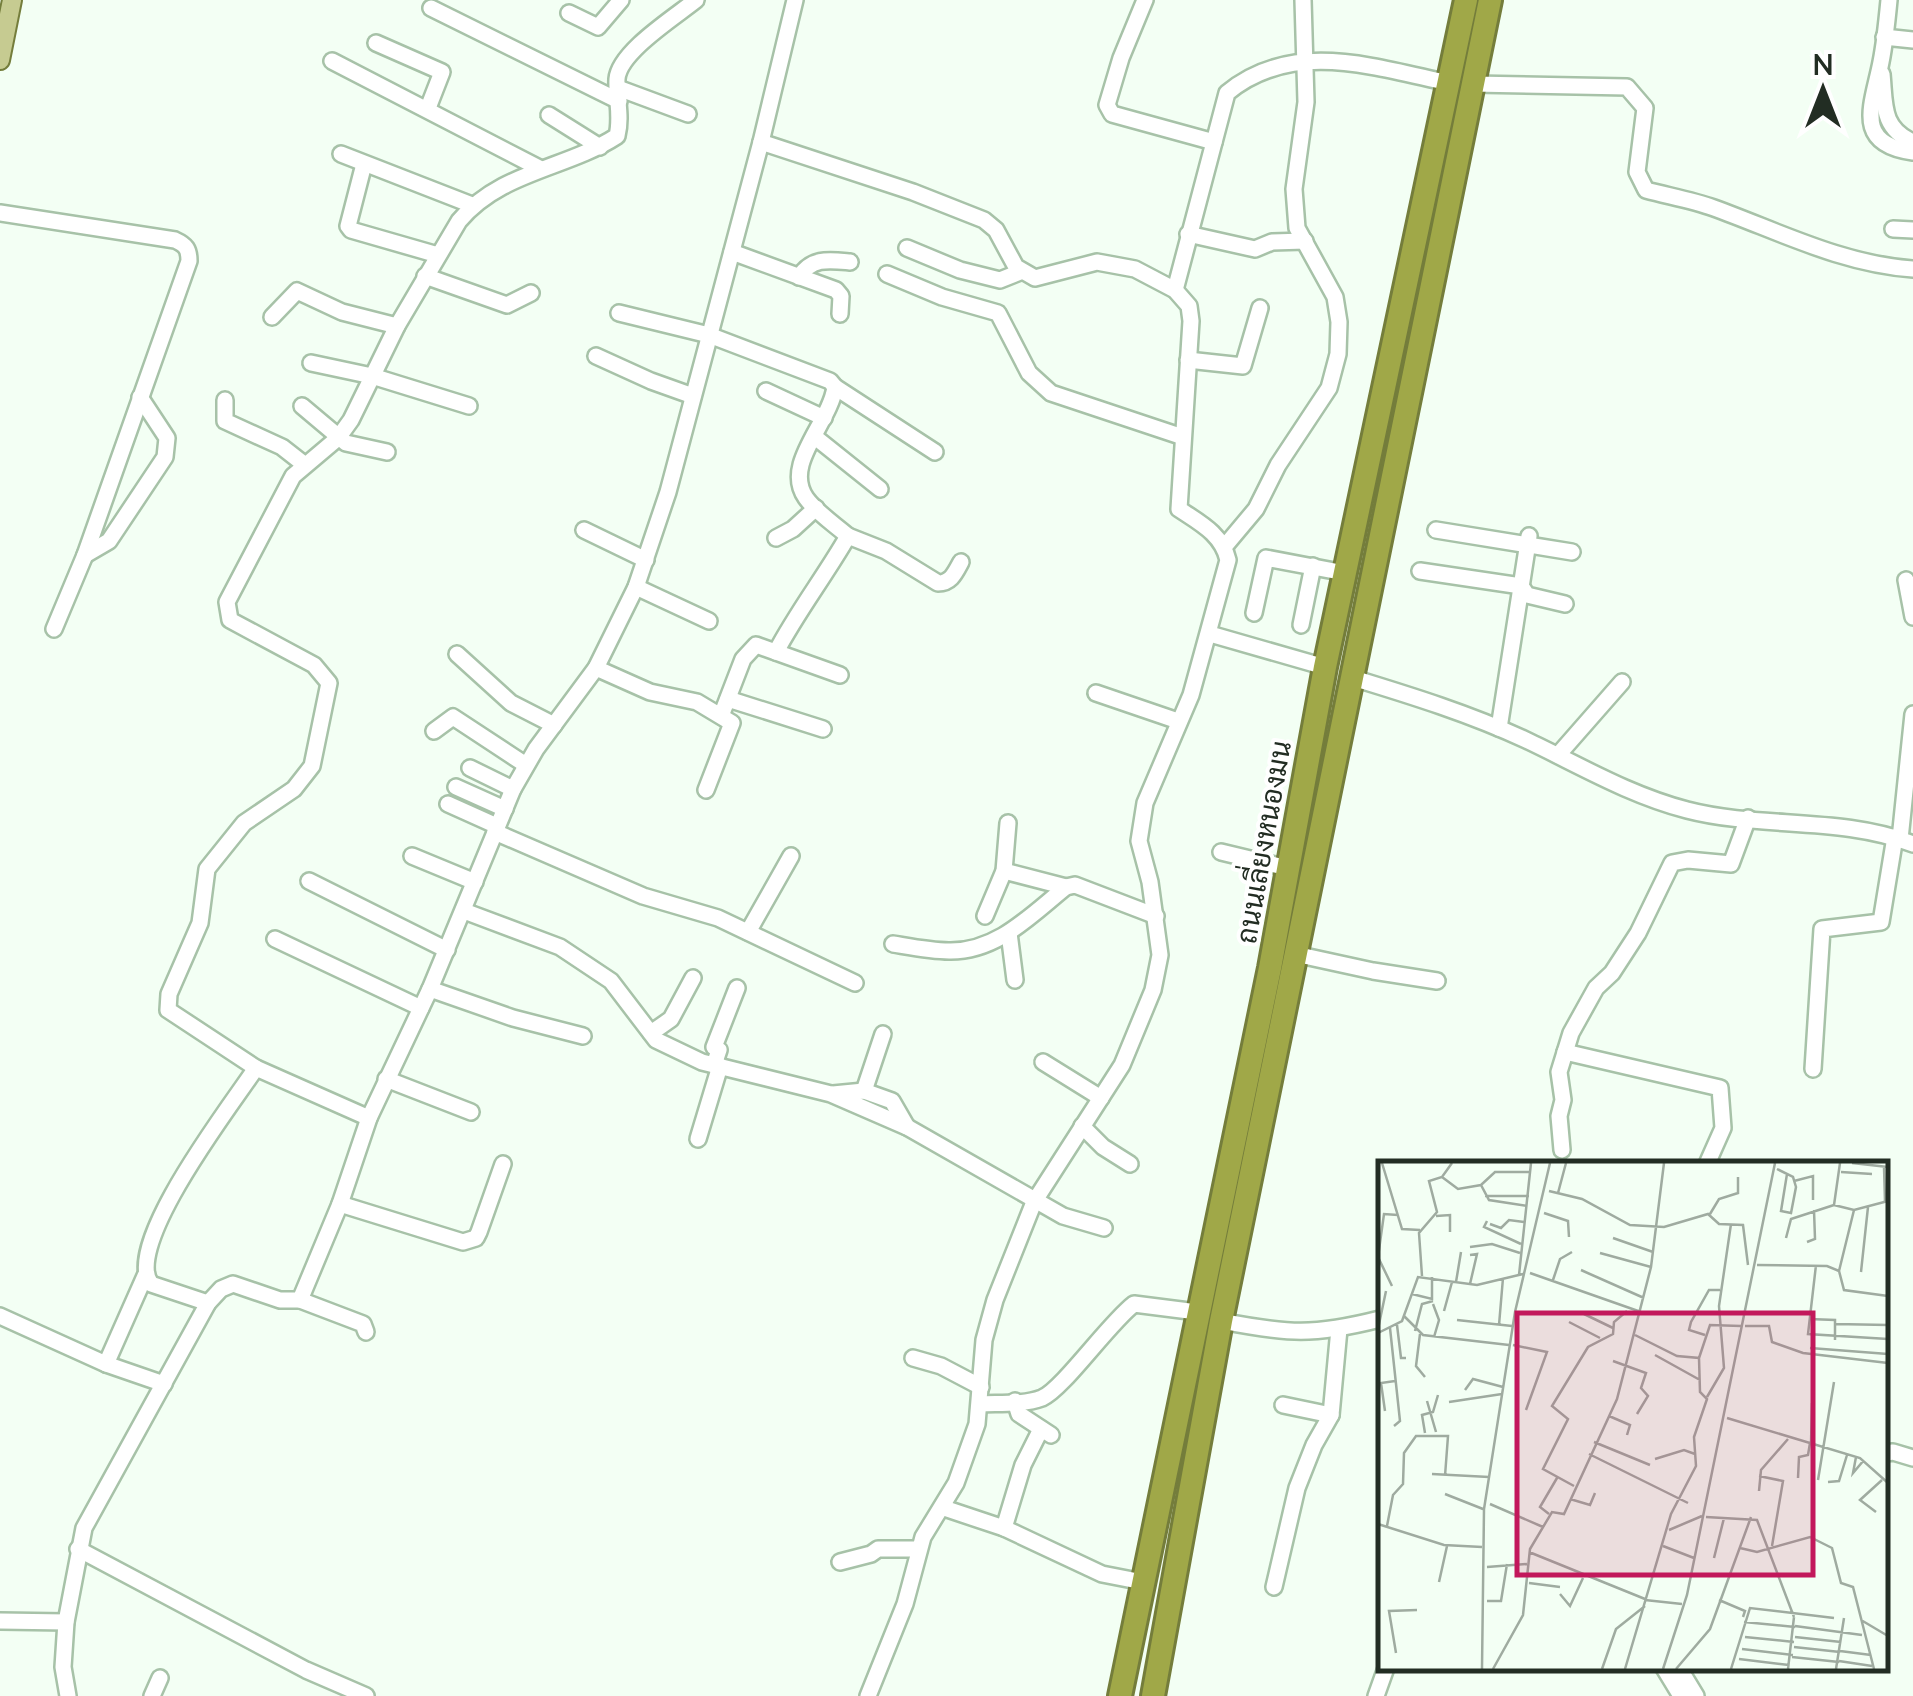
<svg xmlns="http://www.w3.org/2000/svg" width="1913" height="1696" viewBox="0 0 1913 1696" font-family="Mulish,Sarabun,sans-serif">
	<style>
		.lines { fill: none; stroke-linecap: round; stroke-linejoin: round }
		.minor-casing { stroke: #a7c2a8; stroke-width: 20 }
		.major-casing { stroke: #747d3b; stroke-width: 22 }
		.highway-casing { stroke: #747d3b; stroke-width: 28 }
		.minor { stroke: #fff; stroke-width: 15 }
		.major { stroke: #c6cb91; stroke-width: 18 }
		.highway { stroke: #a0a848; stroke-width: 22 }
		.labels { text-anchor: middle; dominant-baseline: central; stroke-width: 8; stroke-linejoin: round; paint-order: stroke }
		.street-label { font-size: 28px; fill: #222d23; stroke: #fff }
		.inset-road { fill: none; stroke: #9faba0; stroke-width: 2.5 }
		.view { fill: #c2185b; fill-opacity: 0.15; stroke: #c2185b; stroke-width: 5 }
		.inset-edge { fill: none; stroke: #222d23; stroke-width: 5 }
	</style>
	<rect width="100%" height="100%" fill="#f3fff4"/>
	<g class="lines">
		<g class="minor-casing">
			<g id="minor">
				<polyline points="1145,0 1121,58 1107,105 1112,114 1214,142"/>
				<path d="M1889 0C1887 21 1885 42 1881 62 1873 104 1852 144 1913 152"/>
				<polyline points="431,8 619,101"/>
				<polyline points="569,13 598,27 621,0"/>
				<polyline points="1884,37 1913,40"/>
				<polyline points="376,43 442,72 428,108"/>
				<polyline points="332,61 539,168"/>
				<path d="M1882 74C1885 104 1881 128 1913 142"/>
				<path d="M1473 84 1627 87 1645 108 1637 172 1646 190C1668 196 1692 200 1714 208 1780 232 1842 264 1913 269"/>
				<polyline points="618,88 688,114"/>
				<polyline points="549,115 600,147"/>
				<path d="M761 142 913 192 984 220 996 230 1016 267 1035 278 1097 262 1135 269 1175 290 1189 306 1191 321 1179 509C1200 523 1222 534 1228 560L1191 695 1145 803 1139 841 1150 882 1160 955 1153 990 1122 1065 1034 1202 995 1300 984 1340 977 1424 956 1483 923 1537 905 1604 868 1696"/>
				<polyline points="341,154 472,205"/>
				<polyline points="364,164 348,226 351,230 438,255"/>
				<path d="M0 213 175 240C186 245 189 249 189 261L85 555 54 629"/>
				<polyline points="1893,229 1913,230"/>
				<polyline points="1188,234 1255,249 1272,242 1305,241"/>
				<polyline points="907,248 960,270 1000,280 1020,272"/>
				<polyline points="732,252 836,290 841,296 840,314"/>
				<polyline points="887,274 942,297 998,313 1029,373 1051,393 1183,437"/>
				<polyline points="425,276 507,305 531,293"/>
				<path d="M799 277C812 257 829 260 850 262"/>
				<path d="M1175 290 1227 93C1292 39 1374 67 1449 83"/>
				<path d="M619 313 709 335 830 381 835 387C830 423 782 464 806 498 816 512 834 524 848 536 825 576 797 612 776 652"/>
				<polyline points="272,317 297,291 342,312 397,326"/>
				<polyline points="596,356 651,381 693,396"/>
				<polyline points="1188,360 1243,366 1260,308"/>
				<polyline points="311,363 372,376 469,406"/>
				<polyline points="835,387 935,452"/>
				<polyline points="766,391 824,418"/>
				<polyline points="225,400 225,421 282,447 305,465"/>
				<polyline points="302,406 346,443 387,452"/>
				<polyline points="815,437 880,489"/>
				<polyline points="584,530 646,560"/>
				<polyline points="1436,530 1572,552"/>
				<path d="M848 536 886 551 938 583C951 583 955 573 961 562"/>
				<polyline points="776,538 793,529 816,508"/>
				<polyline points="1225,546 1256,509 1278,465 1329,388 1338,354 1339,322 1335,297 1297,228 1294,189 1306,102 1303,0"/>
				<polyline points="85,555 109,541 165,457 167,438 140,397"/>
				<polyline points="1420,571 1521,586 1527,595 1565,604"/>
				<polyline points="1906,580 1913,617"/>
				<polyline points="636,587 709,621"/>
				<polyline points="1254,613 1266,558 1345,573"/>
				<polyline points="1301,625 1313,566"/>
				<polyline points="1210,634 1325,667"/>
				<polyline points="457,654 511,703 554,725"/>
				<polyline points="596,668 650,692 697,702 732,723 706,790"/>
				<path d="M1353 678C1412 696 1470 714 1526 740 1579 765 1629 795 1687 810 1760 829 1841 816 1913 844"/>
				<polyline points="1096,693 1178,721"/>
				<polyline points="728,699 823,729"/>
				<polyline points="721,716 743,659 756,645 840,675"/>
				<polyline points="1499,728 1529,536"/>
				<polyline points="434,731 453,717 526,765"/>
				<polyline points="1558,755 1622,682"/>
				<polyline points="470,768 513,789"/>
				<polyline points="456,787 505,809"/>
				<polyline points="448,804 497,826"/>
				<polyline points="495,832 643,896 718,918 855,983"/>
				<polyline points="1900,839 1913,714"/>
				<polyline points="1221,852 1288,868"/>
				<polyline points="412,856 475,882"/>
				<polyline points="1004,871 1066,887"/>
				<polyline points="309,881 447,950"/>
				<polyline points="464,911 560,947 611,981 656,1040 702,1062 831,1094 907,1127 1063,1216 1104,1228"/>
				<polyline points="985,916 1004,871 1008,823"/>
				<polyline points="748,932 791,856"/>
				<polyline points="1009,933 1015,980"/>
				<polyline points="275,939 421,1008"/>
				<path d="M893 944C911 947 931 951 949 951 997 952 1031 915 1066 887L1075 885 1156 916"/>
				<polyline points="1295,954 1373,971 1437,981"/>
				<polyline points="430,989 513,1018 583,1036"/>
				<polyline points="651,1033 671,1019 693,978"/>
				<polyline points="1565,1052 1720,1088 1723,1128 1707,1164"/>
				<polyline points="1043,1062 1101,1098"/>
				<polyline points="714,1065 719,1050 714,1047 737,988"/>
				<polyline points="1813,1069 1822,929 1881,922 1895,837"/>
				<polyline points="386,1079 471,1112"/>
				<polyline points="864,1091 883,1034"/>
				<polyline points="833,1094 864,1091 892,1101 907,1127"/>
				<path d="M369 1118 256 1068 168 1010 169 994 200 923 207 869 244 823 294 789 312 766 329 683 314 665 230 620 227 602 293 476 338 438 351 420 397 326 459 221C501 171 566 169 617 136 622 116 616 99 617 79 619 52 675 17 696 0"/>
				<polyline points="1082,1126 1103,1147 1130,1164"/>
				<polyline points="698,1139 720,1066"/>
				<polyline points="1562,1150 1559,1116 1563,1100 1559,1072 1571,1033 1596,988 1612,973 1638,933 1672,863 1688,860 1731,864 1748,818"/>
				<polyline points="340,1204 463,1242 476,1238 479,1232 503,1164"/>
				<polyline points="300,1300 363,1324 366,1332"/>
				<path d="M208 1303 151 1284C122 1246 232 1104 256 1068"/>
				<polyline points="0,1316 106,1364 164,1384"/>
				<path d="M1221 1321C1289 1334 1313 1336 1380 1319"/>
				<polyline points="913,1358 941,1366 981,1387"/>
				<polyline points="106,1364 145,1276"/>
				<polyline points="1015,1401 1019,1414 1051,1435"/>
				<path d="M980 1404C999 1403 1024 1405 1042 1398 1063 1389 1109 1323 1134 1304L1197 1312"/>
				<polyline points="1283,1405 1331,1415"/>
				<polyline points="1886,1453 1893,1452 1913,1458"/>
				<polyline points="944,1508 1004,1528 1102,1574 1143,1582"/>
				<polyline points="1004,1528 1023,1465 1041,1429"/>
				<polyline points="78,1549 306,1670 366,1696"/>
				<polyline points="840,1562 871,1554 878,1549 919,1549"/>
				<polyline points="1274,1587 1297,1488 1314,1445 1331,1415 1339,1329"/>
				<polyline points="0,1621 66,1622"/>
				<polyline points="1664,1668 1681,1696"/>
				<polyline points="1679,1668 1696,1696"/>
				<polyline points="68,1696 63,1667 66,1622 84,1528 208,1303 221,1289 233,1284 280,1300 300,1300 340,1204 369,1118 430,989 513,789 536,749 596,668 636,587 668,492 761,142 795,0"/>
				<polyline points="152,1696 160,1678"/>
				<polyline points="1376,1696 1386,1668"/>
			</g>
		</g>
		<g class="major-casing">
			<polyline id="major" points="0,60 12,0"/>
		</g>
		<g class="highway-casing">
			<g id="highway">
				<polyline points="1120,1696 1270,968 1325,667 1466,0"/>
				<polyline points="1153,1696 1221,1321 1490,0"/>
			</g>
		</g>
		<use href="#minor" class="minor"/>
		<use href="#major" class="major"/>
		<use href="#highway" class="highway"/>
	</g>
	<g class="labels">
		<g class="street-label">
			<text transform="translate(1263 842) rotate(-80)">ถนนเลี่ยงหนองมน</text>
		</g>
	</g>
	<g transform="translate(1378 1161)">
		<rect width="510" height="510" fill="#f3fff4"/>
		<path class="inset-road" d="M4 2 24 68 42 69M462 2 456 44 476 49 510 40M474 2 510 6M506 6 507 41M399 8 415 16 418 26 413 52 403 50 409 13M463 11 494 13M64 16 80 28 103 24 117 11H152M416 20 435 15V39M103 24 111 39 149 45M171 30 204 38 252 64 286 66 330 53 341 63 365 64 370 104M180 32 188 2M107 35H151M166 52 190 60 191 76M332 53 341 38 360 32V16M58 55 72 54V71M109 60 106 66 143 83M112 63 123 67 131 59 146 61M235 77 275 91M408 77 413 58 456 44M429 81 437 78 436 49M92 86 114 83 142 92M222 92 273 106M379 104 449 105 461 110 466 129 510 135M438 104 430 173 510 178M203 109 266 137M461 110 476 49M483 111 490 46M152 112 263 151M141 114 153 2M44 115 41 72 59 51 51 20 64 16 74 2M175 119 182 98 194 91M78 121 83 91M92 123 99 93 92 94M14 125 0 96 6 53 20 54M34 133 54 138V116M55 143 61 159 56 176M66 150 74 121M206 153 235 167M26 155 45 174 131 184M431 158 457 159V179M79 159 134 165M191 161 222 177M457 163 510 164M19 164 23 197H28M121 164 125 117M367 165H391L394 181 425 192 510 202M12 167 22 260 16 265M0 168 8 130M37 170 44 143 55 140M0 172 24 160 40 116 99 124 145 113M42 173 38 205 47 216M327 174 311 169 313 161 331 129H342M135 184 169 191 148 249M432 187 510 193M277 194 322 219M321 197 332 164 363 165M235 200 268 212 263 227 270 235 259 253M87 229 95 218 125 226M329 236 346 207 341 145 353 63M49 240 58 271M71 241 124 233M7 250 3 222 17 220M231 255 252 264 249 274M349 257 482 297 510 322M47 272 44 254 55 251 60 234M216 281 272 304M433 282 434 242M211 293 310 342M478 296 475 312 486 299M277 298 306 289 317 293M54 313 111 316M381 315 405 320 394 385M420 317 421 296 430 294 432 282M440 319 456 221M450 321 461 320 469 294M196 325 165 308 190 258 174 245 210 186 235 173 236 161 249 150M381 330 383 309 410 278M67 333 105 348M192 338 212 344 217 332M112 343 165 366M498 351 482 339 504 319M171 353 162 346 179 317M328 356 379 359 416 456M0 363 66 384 104 386M9 365 15 334 25 323 26 292 38 275H70L67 315M291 369 324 355M285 385 316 397M362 387 379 391 432 376 454 387 463 422 475 426 496 508M151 391 267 438M336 397 346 357M109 406 149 403M61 421 69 385M151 422 182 426M182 433 192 445 205 417M267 439 304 443M341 439 367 450 365 456M109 440H123L129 403M483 459 510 475M366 461 417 466M417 465 484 474M367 476 416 481M417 476 463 481M416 486 462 491M364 488 415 494M462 490 493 494M18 492 11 450 39 449M414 496 461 501M361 498 411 504M461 500 494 505M104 508 106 348 137 151 172 2M115 508 145 454 152 388 174 351 186 353 239 238 273 106 286 2M224 508 238 468 267 445M247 508 293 353 318 305 316 276 329 238 322 231 321 197 299 195 257 174M285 508 309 434 397 2M298 508 332 468 373 356M353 508 372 447 456 457M410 508 416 456M458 508 466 457"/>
		<path class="view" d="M139 152H435V414H139Z"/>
		<rect width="510" height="510" class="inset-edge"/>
	</g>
	<g transform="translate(1823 90)" stroke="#ffffff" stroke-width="8" paint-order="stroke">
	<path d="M0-8L18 38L0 25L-18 38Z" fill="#222d23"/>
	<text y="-15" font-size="28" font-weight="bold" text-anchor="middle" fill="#222d23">N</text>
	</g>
</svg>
